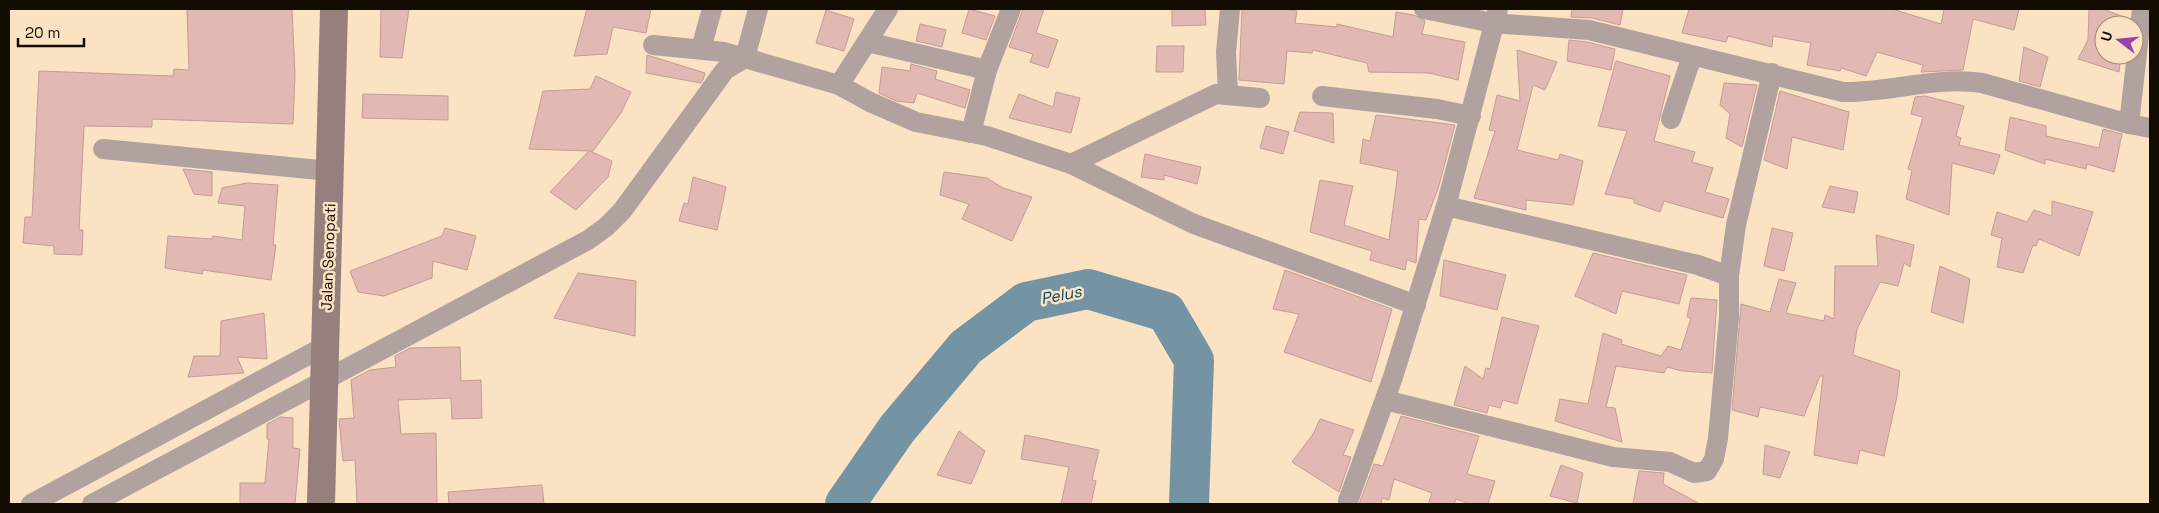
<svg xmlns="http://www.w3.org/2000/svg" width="2159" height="513" viewBox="0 0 2159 513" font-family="'Space Grotesk',sans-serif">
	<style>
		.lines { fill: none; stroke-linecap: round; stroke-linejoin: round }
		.river { stroke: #7494a3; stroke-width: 40 }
		.building { fill: #e1b8b2; stroke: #c49c96 }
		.minor { stroke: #b1a19f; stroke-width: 20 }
		.secondary { stroke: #967f7d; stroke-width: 28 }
		.labels { text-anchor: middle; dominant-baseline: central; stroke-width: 5; stroke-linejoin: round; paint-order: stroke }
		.street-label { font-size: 15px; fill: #130c03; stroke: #fae2c2 }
		.water-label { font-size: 16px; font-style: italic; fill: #064961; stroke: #fae2c2 }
	</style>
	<rect width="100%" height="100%" fill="#fae2c2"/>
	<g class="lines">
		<polyline class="river" points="845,504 897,429 966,347 1026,302 1088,289 1166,312 1194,360 1189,504"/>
	</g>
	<g class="building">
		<polygon points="187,9 292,9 295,75 293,124 152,119 152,127 84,126 79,230 83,230 82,255 54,254 54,246 23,243 25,217 32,217 39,71 173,76 174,69 189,70"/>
		<polygon points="381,9 409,9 402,58 380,57"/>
		<polygon points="587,9 651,9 646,33 613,27 607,54 574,56"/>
		<polygon points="969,9 995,16 986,40 962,33"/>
		<polygon points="1023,9 1044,9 1036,33 1058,40 1048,68 1030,62 1033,54 1009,47"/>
		<polygon points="1172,9 1205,9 1206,25 1172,26"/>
		<polygon points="1242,9 1281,9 1297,11 1295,23 1337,27 1337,24 1393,37 1396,12 1414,15 1425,21 1422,34 1465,42 1458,80 1429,73 1369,72 1367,63 1313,50 1312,53 1287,51 1284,84 1239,80"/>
		<polygon points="1572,9 1623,9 1620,25 1592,18 1571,17"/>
		<polygon points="1689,9 1892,9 1941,24 1944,9 2019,9 2014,30 1973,19 1963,70 1921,72 1923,65 1877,52 1866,76 1841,68 1840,71 1807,65 1811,43 1773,36 1772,47 1728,36 1726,42 1682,33"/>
		<polygon points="2089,9 2103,9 2124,17 2123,25 2104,25 2104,55 2121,55 2119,72 2078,59 2088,40"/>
		<polygon points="826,10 854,19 844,51 816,43"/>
		<polygon points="920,24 946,30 942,47 916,41"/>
		<polygon points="1569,40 1587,42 1615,49 1611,70 1567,61"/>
		<polygon points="1157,46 1184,46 1183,72 1156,72"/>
		<polygon points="2024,47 2048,57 2040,87 2019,81"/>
		<polygon points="1517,50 1557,62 1545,90 1533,85 1517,150 1558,160 1560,154 1583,161 1573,205 1526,200 1526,210 1474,198 1495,131 1489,130 1497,95 1520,101"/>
		<polygon points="647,55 705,73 703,80 701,83 646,73"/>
		<polygon points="1616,61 1670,76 1654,141 1695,152 1692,162 1713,168 1705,192 1729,199 1723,218 1664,201 1660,212 1634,203 1634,199 1605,194 1627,131 1598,126"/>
		<polygon points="911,64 937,71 935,79 970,90 965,108 917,93 914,103 896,101 879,93 882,67 910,71"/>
		<polygon points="596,76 631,92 621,113 593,151 590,151 612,161 608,177 576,210 550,192 589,151 529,149 543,91 590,89"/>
		<polygon points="1724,83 1757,85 1742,147 1726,138 1730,114 1720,105"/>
		<polygon points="1780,91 1849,112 1843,150 1792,137 1787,169 1764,160"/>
		<polygon points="1056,92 1080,98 1071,133 1009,118 1019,94 1053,107"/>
		<polygon points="363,94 448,96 448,120 362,118"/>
		<polygon points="1925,96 1964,106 1956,136 1961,138 1959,145 2000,155 1994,174 1952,163 1949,215 1906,199 1912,170 1908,169 1923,117 1911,114 1915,97"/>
		<polygon points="1300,112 1333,113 1334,143 1294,131"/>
		<polygon points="1376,115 1455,125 1438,189 1426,220 1419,219 1416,263 1407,260 1405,270 1370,260 1372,251 1310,232 1320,180 1353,186 1344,225 1389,240 1398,171 1360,163 1363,139 1370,141"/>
		<polygon points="2010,117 2046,126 2046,136 2099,148 2103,129 2122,134 2114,172 2087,164 2086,169 2045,159 2045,164 2005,150"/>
		<polygon points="1266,126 1289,132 1283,154 1260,148"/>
		<polygon points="1145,154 1201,167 1197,184 1164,175 1164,180 1141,177"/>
		<polygon points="183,169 212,172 212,196 194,194"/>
		<polygon points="944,172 987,178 1003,188 1032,197 1012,241 962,219 969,204 940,195"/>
		<polygon points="693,177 726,187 717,230 679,221 684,203 688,204"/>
		<polygon points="247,183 278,185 273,245 276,245 271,280 203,270 202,274 165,268 168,236 212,239 213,236 242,240 245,206 218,203 222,188"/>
		<polygon points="1830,186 1858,192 1854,213 1822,207"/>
		<polygon points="2052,201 2093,212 2079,256 2039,239 2036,246 2033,245 2023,273 1997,267 2002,238 1991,235 1997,212 2027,222 2034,210 2052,216"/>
		<polygon points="445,228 476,236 467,270 433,261 432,278 384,296 358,292 350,271 442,236"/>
		<polygon points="1772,228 1793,233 1784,271 1764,266"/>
		<polygon points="1876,235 1914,245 1910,267 1904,263 1898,286 1880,282 1857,329 1853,355 1900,371 1897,396 1884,456 1860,450 1857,464 1814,455 1823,376 1820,376 1804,416 1760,407 1758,417 1732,410 1741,304 1770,312 1779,279 1796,283 1786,313 1824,321 1825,315 1834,319 1835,266 1878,266"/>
		<polygon points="1593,253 1687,275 1679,304 1622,291 1616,314 1575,296"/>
		<polygon points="1444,260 1506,275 1497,310 1440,296"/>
		<polygon points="1940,266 1970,279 1963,323 1931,312"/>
		<polygon points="1285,270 1392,309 1371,382 1284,352 1299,314 1273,309"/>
		<polygon points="578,273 636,281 635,336 554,318"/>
		<polygon points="1691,298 1717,300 1712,373 1682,371 1667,367 1664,373 1616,366 1606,407 1615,408 1622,442 1555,421 1560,399 1588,404 1603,333 1622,340 1621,344 1661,356 1668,346 1681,350 1691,318 1687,317"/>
		<polygon points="264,313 267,359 237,357 244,373 188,377 194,356 220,356 221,321"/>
		<polygon points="1502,317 1539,326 1517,404 1503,400 1500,408 1489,405 1487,413 1454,405 1465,366 1483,379 1486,368 1490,369"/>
		<polygon points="460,347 461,381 481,380 482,418 452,419 451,398 398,400 401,434 436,433 437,504 357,504 355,460 343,461 339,419 354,418 351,380 370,370 396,367 395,356 410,348"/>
		<polygon points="1401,416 1479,436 1467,474 1495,481 1488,504 1470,504 1456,499 1454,504 1428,504 1432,493 1394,479 1389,500 1382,498 1381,504 1359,504 1374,464 1383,466"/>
		<polygon points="280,417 293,418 293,448 300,449 295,504 240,504 240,483 265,483 269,439 267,439 267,424"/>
		<polygon points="1320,419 1354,430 1343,455 1351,457 1339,492 1292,462 1313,434"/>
		<polygon points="959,431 985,451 971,484 937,475"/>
		<polygon points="1025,435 1099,450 1092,480 1096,481 1091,504 1061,504 1069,467 1021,459"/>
		<polygon points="1765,445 1790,452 1780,478 1763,474"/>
		<polygon points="1561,465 1583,473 1577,503 1550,496"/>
		<polygon points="1639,471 1664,473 1663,484 1700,504 1633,504"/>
		<polygon points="542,485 544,504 449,504 448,492"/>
	</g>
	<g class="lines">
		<g class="minor">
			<path d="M1424 9 1493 23 1589 30 1843 92C1890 93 1935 76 1982 83L2129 124 2150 128"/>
			<polyline points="867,42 987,70"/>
			<polyline points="653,45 724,52 839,85 870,102 916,122 987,136 1071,164 1194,224 1416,305"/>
			<polyline points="701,49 712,9"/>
			<polyline points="839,85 888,9"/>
			<polyline points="1228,94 1226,52 1230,9"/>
			<polyline points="1322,96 1437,109 1471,116"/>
			<polyline points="1671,119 1692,56"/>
			<polyline points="2129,124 2142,9"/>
			<polyline points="971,133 987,70 1011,9"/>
			<polyline points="103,149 330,171"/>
			<polyline points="1071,164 1216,94 1260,98"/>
			<polyline points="1446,206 1698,265 1729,276"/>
			<polyline points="1385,400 1613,457 1670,462 1694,473 1707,471 1714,459 1718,438 1729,317 1729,276 1736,225 1772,73"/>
			<polyline points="1348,501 1393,377 1446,206 1498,9"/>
			<polyline points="31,504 325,346"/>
			<polyline points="92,504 588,240 606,227 622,211 725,70 745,58 758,9"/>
		</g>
		<polyline class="secondary" points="321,504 334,9"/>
	</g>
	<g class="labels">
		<g class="street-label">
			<text transform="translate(328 257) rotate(-88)">Jalan Senopati</text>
		</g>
		<g class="water-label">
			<text transform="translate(1061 295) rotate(-11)">Pelus</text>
		</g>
	</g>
	<rect width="2159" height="513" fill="none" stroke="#130c03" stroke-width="20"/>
	<g transform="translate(2119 40) rotate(286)"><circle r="24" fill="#fae2c2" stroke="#9e8c76"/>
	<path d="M0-4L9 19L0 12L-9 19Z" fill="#9842af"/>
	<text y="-8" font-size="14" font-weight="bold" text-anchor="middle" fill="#130c03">U</text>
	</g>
	<path d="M18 38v8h66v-8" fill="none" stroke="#130c03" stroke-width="2.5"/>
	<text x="25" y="38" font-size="15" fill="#130c03" stroke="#fae2c2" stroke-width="4" paint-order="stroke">20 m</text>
</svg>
